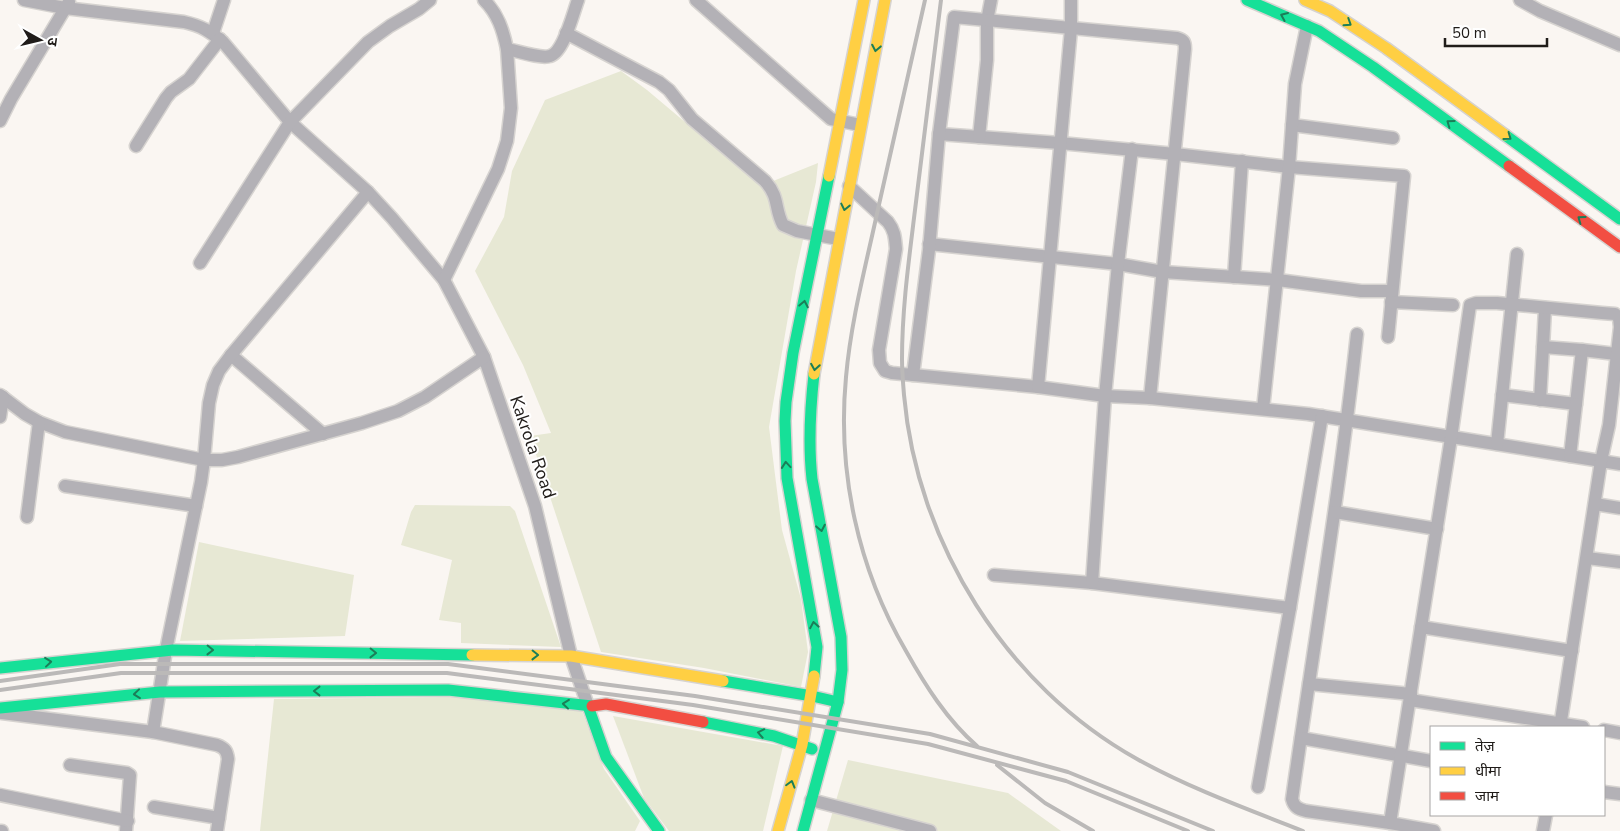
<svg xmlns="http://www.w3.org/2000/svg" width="1620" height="831" viewBox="0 0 1620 831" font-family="'Nunito Sans','Noto Sans Devanagari',sans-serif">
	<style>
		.green { fill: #e7e8d4 }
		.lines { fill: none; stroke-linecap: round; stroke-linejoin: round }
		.street-casing { stroke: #d6d3d0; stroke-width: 15 }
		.fast-casing { stroke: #d6d3d0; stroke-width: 14 }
		.slow-casing { stroke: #d6d3d0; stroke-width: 14 }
		.jam-casing { stroke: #d6d3d0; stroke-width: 14 }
		.street { stroke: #b3b1b6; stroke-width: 12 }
		.fast { stroke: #16e098; stroke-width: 11 }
		.slow { stroke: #ffcf43; stroke-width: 11 }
		.jam { stroke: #f24e42; stroke-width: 11 }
		.rail { stroke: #bbb9b8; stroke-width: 4 }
		.oneway { stroke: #1b7e58 }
		.labels { text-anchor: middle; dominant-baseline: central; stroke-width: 4; stroke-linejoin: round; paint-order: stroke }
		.street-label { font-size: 18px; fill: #201c19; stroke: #fff }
	</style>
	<rect width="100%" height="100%" fill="#faf6f2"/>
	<g class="green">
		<polygon points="621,71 647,90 761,186 818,163 816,182 796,271 769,427 782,530 801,599 808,652 801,687 704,668 601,652 530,436 551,433 523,365 475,271 504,217 512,171 545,100"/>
		<polygon points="415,505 510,506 515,511 561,647 461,643 461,623 439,620 452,560 401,545 411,512"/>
		<polygon points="199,542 354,575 345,636 180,641"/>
		<polygon points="459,697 582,711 604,769 640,821 635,831 260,831 274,699"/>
		<polygon points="613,716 783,746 763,831 669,831 644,798"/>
		<polygon points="848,760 1008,793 1061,831 827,831"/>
	</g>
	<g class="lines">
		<g class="street-casing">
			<g id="street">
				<path d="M24 0 65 8 184 22C202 26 209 31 223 42L290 122 368 192 392 218 444 280 484 357 535 506 571 656 588 706"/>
				<path d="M484 0C498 14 503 30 507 49 517 51 541 59 550 56 564 52 573 13 578 0"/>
				<polyline points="696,0 831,119 860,125"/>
				<polyline points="1520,0 1540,11 1620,45"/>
				<polyline points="213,33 224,0"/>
				<path d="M566 33 659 82 669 90 692 119 765 181C780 198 774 208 783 225L797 231 838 239"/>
				<polyline points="0,121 11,99 69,2"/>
				<polyline points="1292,125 1393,138"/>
				<polyline points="939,134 1060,143 1175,154 1289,167 1404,176 1388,337"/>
				<polyline points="979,137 987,60 987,21 991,0"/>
				<polyline points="136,146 166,98 171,92 189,79 220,39"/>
				<path d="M849 186 888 222C895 231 895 238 896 249L879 350 880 363 885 371 892 373 1038 387 1105 396 1150 398 1308 414 1620 464"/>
				<polyline points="929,244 1118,264 1163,272 1278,280 1361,291 1392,291"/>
				<polyline points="200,263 290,122 368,42 390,26 419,9 430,0"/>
				<polyline points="1234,277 1242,161"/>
				<polyline points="444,280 498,169 507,141 511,108 507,49"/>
				<polyline points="1391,302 1453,305"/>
				<path d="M1357 334C1340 490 1314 644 1292 799 1294 807 1298 809 1306 811L1390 823"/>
				<polyline points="1543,347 1545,308"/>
				<polyline points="231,355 323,434"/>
				<path d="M913 375 929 250 939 134 954 17 1177 38C1184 40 1185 42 1185 49L1150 398"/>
				<polyline points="1038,387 1071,29 1071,0"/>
				<polyline points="0,395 25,414 39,422 65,432 204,460 222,460 238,457 362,423 398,411 425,397 484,357"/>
				<polyline points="1502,395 1576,404 1582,350 1616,354"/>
				<polyline points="1540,400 1543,347 1582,350"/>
				<polyline points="1263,409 1289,167 1295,84 1307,26"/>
				<polyline points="0,417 3,397"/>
				<polyline points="1497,444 1517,254"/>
				<polyline points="1570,456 1576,404"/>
				<polyline points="65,486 196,506"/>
				<polyline points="1595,504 1620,508"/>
				<polyline points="1335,512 1437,529"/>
				<polyline points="27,517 39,422"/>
				<polyline points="1587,558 1620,562"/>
				<polyline points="994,575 1092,583 1290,608"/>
				<polyline points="1092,583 1105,396 1118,264 1132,149"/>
				<polyline points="1421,627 1572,651"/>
				<polyline points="1309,684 1411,694"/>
				<polyline points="1410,700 1583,727"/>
				<polyline points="2,713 153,732"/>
				<polyline points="1604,730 1620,733"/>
				<polyline points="1301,738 1431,761"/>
				<polyline points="70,765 127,773 130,775 126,831"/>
				<polyline points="1258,787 1290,608 1322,416"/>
				<polyline points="1604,792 1620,794"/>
				<polyline points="0,795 128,821"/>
				<polyline points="811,800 930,831"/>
				<polyline points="154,807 219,818"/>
				<polyline points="0,831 2,831"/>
				<path d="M217 831 228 759C227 751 225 748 217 745L153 732 166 650 201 482 204 460 209 403 213 385 219 371 231 355 368 192"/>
				<polyline points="1434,831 1390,823 1451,438 1470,305 1476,303 1497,303 1602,313 1615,314 1619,318 1620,327 1609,425 1601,461 1560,727"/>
				<polyline points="1543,831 1546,815"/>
			</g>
		</g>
		<g class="fast-casing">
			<g id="fast">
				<polyline points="1247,0 1319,31 1373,67 1509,166"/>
				<polyline points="1505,135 1620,219"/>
				<polyline points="0,668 173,650 472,655"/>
				<polyline points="814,676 817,647 787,478 785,421 786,402 793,353 829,176"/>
				<polyline points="723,681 812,696 838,702"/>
				<polyline points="588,706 606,757 659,831"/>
				<polyline points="0,708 160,692 448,690 592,706"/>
				<polyline points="703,722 774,736 812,749"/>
				<path d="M803 831 838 702 842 670 841 637 812 479C808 443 810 410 814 374"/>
			</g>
		</g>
		<g class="slow-casing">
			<g id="slow">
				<polyline points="1305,0 1330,11 1386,48 1505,135"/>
				<polyline points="829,176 864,0"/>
				<polyline points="814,374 885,0"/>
				<polyline points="472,655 571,656 723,681"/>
				<polyline points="778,831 802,745 814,676"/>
			</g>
		</g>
		<g class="jam-casing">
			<g id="jam">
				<polyline points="1509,166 1620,247"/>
				<polyline points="592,706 606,704 703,722"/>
			</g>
		</g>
		<use href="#street" class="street"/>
		<use href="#fast" class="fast"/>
		<use href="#slow" class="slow"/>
		<use href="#jam" class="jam"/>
		<g class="rail">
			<path d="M925 0C909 70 894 139 878 209 866 265 851 320 846 377 837 472 858 569 906 651 925 685 947 720 977 746"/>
			<path d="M941 0C932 70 923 140 915 210 909 259 902 309 902 359 902 371 903 383 904 395 917 543 1006 686 1137 759 1189 788 1247 809 1303 831"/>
			<polyline points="0,681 120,664 448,664 695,696 930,734 1068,772 1213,831"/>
			<polyline points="0,690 121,673 447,673 693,705 928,744 1066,781 1188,831"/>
			<polyline points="997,765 1045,803 1093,831"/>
		</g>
	</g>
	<defs><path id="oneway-chevron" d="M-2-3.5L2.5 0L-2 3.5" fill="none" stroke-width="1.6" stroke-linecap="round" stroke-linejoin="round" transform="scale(1.25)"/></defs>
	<g class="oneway">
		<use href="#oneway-chevron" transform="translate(1284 16) rotate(-157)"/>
		<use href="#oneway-chevron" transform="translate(1348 23) rotate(33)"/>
		<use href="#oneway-chevron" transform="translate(876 48) rotate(101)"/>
		<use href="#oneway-chevron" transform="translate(1450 123) rotate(-144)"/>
		<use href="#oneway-chevron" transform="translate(1508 137) rotate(36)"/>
		<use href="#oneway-chevron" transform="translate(845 207) rotate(102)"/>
		<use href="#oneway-chevron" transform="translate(1581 219) rotate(-144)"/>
		<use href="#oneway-chevron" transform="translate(804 304) rotate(-79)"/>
		<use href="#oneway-chevron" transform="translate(815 367) rotate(99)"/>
		<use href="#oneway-chevron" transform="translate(786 465) rotate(-95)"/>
		<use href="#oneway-chevron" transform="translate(821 528) rotate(79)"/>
		<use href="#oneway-chevron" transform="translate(814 625) rotate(-100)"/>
		<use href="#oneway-chevron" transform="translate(210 650) rotate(1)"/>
		<use href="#oneway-chevron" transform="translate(373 653) rotate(1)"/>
		<use href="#oneway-chevron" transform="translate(535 655) rotate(1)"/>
		<use href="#oneway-chevron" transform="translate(48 662) rotate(-6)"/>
		<use href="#oneway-chevron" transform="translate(317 691) rotate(180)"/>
		<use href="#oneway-chevron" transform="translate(137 694) rotate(174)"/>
		<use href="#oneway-chevron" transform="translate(566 704) rotate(-174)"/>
		<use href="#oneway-chevron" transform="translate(761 733) rotate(-169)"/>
		<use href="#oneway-chevron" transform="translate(791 784) rotate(-74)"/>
	</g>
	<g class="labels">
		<g class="street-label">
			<text transform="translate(533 447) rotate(71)">Kakrola Road</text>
		</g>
	</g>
	<rect x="1430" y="726" width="175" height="90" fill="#ffffff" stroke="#a6a4a3"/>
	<rect x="1440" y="742" width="25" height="8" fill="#16e098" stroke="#a6a4a3"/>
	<text x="1475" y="751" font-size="15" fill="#201c19">तेज़</text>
	<rect x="1440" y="767" width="25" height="8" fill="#ffcf43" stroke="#a6a4a3"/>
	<text x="1475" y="776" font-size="15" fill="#201c19">धीमा</text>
	<rect x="1440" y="792" width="25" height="8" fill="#f24e42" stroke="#a6a4a3"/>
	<text x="1475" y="801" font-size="15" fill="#201c19">जाम</text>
	<g transform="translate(40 40) rotate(98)" stroke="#ffffff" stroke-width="4" paint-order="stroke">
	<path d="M0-4L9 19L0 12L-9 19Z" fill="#201c19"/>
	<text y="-8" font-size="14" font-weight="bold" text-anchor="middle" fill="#201c19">उ</text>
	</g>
	<path d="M1445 38v8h102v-8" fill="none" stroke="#201c19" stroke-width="2.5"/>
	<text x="1452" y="38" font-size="15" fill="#201c19" stroke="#ffffff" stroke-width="4" paint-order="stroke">50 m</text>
</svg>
